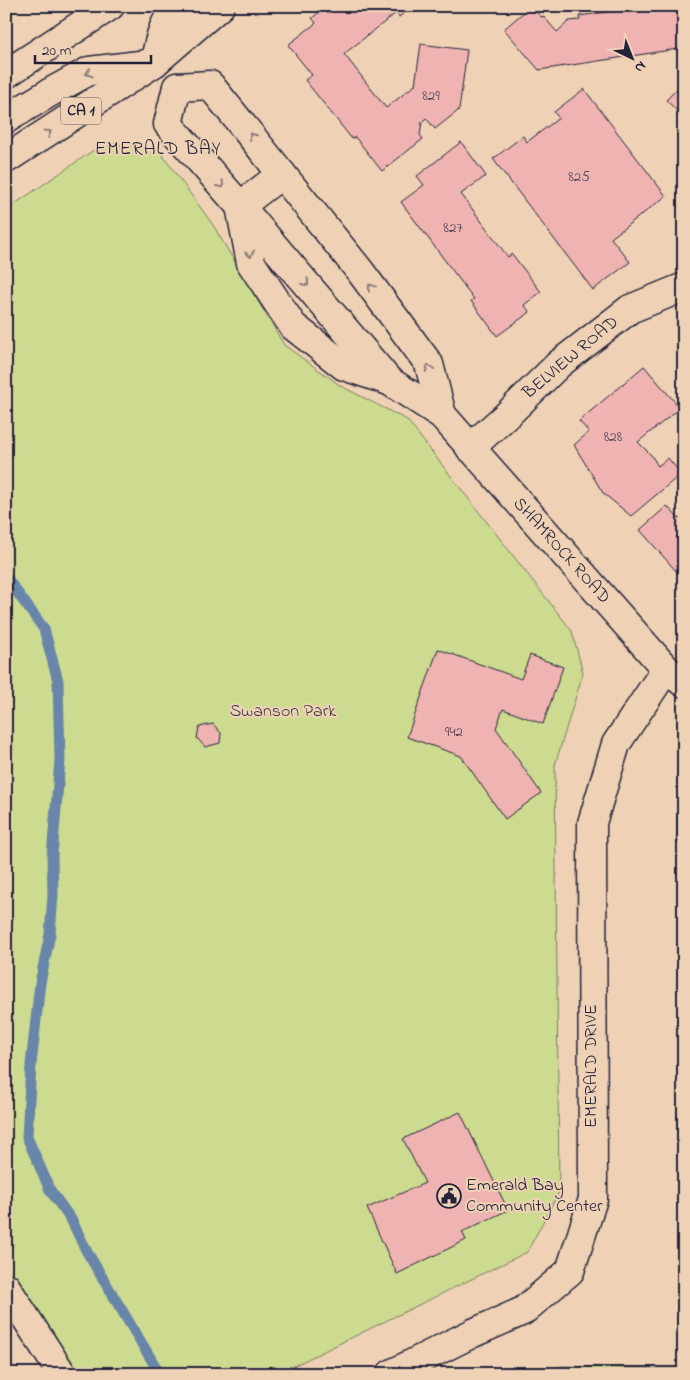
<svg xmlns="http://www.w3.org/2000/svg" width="690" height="1380" viewBox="0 0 690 1380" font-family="'Indie Flower',sans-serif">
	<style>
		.green { fill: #ccdb8f; stroke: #777e65 }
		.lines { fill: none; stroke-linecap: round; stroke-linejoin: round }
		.stream { stroke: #6986aa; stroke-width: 11 }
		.building { fill: #efb4b2; stroke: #22223b }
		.minor-casing { stroke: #22223b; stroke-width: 31 }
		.highway-casing { stroke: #22223b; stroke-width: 31 }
		.minor { stroke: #efd1b5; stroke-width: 28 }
		.highway { stroke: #efd1b5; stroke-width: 28 }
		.oneway { stroke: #887a78 }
		.labels { text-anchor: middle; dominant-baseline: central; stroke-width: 4; stroke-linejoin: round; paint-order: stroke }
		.number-label { font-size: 15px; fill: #554659 }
		.shield { fill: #efd1b5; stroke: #605660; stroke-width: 1 }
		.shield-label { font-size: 16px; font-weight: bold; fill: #22223b }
		.street-label { font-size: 18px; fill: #22223b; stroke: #efd1b5 }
		.park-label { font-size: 18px; fill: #3c3e48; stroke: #efd1b5 }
		.poi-label { font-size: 18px; fill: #22223b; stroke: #efd1b5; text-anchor: start }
		.neighbourhood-label { font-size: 19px; letter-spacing: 1px; fill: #22223b; stroke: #efd1b5 }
	</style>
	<rect width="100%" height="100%" fill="#efd1b5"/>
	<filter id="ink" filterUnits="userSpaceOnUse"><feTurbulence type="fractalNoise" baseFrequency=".02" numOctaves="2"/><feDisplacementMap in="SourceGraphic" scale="10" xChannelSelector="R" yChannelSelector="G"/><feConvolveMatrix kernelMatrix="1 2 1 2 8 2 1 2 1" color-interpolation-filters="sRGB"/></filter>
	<g filter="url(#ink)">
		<g class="green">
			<polygon points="104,143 158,149 213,225 284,345 341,386 407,420 572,631 583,673 555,765 559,1192 527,1252 277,1374 69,1374 6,1272 6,210"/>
			<polygon points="561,1366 684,1370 684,1374 548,1374"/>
		</g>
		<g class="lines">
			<polyline class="stream" points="6,577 44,629 58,681 60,760 52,856 53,895 50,934 40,983 31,1065 27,1137 50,1190 72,1221 87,1252 160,1374"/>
		</g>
		<g class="building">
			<polygon points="327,6 413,6 399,17 396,13 344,54 386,108 415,85 421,44 467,50 459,110 435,129 426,118 422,122 420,135 423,139 382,171 355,137 352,139 305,80 312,75 288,45 316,23 312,18"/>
			<polygon points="531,6 541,17 543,16 557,32 569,21 580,20 579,16 635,8 636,12 681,6 684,25 684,48 539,70 504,29"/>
			<polygon points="684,82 684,118 666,100"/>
			<polygon points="584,89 666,196 611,238 630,262 593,290 493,159 523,136 527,142 559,118 554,112"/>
			<polygon points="461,142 486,176 461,194 508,257 512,254 541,292 524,305 530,312 497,336 471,301 474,299 401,202 424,185 417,176"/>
			<polygon points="644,366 680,408 638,442 651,455 658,466 668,458 681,474 631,516 603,493 574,445 589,432 579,421"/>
			<polygon points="667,506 679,519 684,515 684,580 640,530"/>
			<polygon points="438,649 521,679 530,655 563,667 543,724 503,709 496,728 541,793 505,819 461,756 407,737"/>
			<polygon points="213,724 221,733 220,743 205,747 197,738 199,727"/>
			<polygon points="679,793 684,793 684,842 677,842"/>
			<polygon points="460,1112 508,1210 462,1232 466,1240 397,1274 367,1208 425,1183 403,1139"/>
		</g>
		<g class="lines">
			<g class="minor-casing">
				<g id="minor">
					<polyline points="177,87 210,85 360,271 429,364 442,415"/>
					<polyline points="177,87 168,124 240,206 388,380"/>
					<polyline points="240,206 251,263 293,326 344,366 389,381 442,415 666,669 684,683"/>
					<polyline points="240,206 282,174"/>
					<polyline points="470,448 506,416 559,364 630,309 684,287"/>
					<polyline points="6,1287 62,1374"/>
					<polyline points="391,1374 473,1333 523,1311 570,1271 593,1199 592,823 616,744 666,669"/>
				</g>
			</g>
			<g class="highway-casing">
				<g id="highway">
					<path d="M154 63C160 40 161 23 179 6"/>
					<polyline points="6,74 110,6"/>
					<polyline points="6,119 49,93 89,71 148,64"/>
					<polyline points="6,159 154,63 220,6"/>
				</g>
			</g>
			<use href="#minor" class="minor"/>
			<use href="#highway" class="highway"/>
		</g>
		<defs><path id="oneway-chevron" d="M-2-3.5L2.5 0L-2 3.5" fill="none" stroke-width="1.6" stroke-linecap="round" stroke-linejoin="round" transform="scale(1.25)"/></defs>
		<g class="oneway">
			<use href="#oneway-chevron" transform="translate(89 73) rotate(162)"/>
			<use href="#oneway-chevron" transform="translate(48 133) rotate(-32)"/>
			<use href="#oneway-chevron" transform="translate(252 136) rotate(-129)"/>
			<use href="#oneway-chevron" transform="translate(221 185) rotate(49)"/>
			<use href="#oneway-chevron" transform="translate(250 254) rotate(79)"/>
			<use href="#oneway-chevron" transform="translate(306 283) rotate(49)"/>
			<use href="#oneway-chevron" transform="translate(371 287) rotate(-127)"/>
			<use href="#oneway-chevron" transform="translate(429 368) rotate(-110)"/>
		</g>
	</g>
	<defs>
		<g id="civic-ring" transform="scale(1.25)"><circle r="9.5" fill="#efd1b5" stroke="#22223b" stroke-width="1.5"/><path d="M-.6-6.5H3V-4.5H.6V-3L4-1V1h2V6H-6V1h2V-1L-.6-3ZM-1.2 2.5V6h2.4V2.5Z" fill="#22223b"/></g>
	</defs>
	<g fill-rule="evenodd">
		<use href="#civic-ring" x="449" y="1196"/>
	</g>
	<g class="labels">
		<g class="number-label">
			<text x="431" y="96">829</text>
			<text x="579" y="177">825</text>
			<text x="453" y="228">827</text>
			<text x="613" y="437">828</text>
			<text x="454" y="732">942</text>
		</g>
		<rect class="shield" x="61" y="97.5" width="40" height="27" rx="4"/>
		<g class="shield-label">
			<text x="81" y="111">CA 1</text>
		</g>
		<g class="street-label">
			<text transform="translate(571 358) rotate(-40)">BELVIEW ROAD</text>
			<text transform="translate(561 551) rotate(48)">SHAMROCK ROAD</text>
			<text transform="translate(592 1066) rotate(-90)">EMERALD DRIVE</text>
		</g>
		<g class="park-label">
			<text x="283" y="712">Swanson Park</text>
		</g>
		<g class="poi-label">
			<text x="466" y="1186">Emerald Bay<tspan x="466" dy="21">Community Center</tspan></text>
		</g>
		<g class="neighbourhood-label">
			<text x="158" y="149">EMERALD BAY</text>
		</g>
	</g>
	<rect width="690" height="1380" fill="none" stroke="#efd1b5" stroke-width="25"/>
	<rect x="12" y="12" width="665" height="1355" fill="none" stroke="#22223b" stroke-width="2" filter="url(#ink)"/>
	<g transform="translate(632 58) rotate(137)" stroke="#efd1b5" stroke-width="4" paint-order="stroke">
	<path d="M0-4L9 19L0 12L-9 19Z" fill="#22223b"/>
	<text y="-8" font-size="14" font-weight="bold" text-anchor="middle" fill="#22223b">N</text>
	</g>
	<path d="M35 55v8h116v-8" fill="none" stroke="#22223b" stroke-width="2.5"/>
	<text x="42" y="55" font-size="15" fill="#22223b" stroke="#efd1b5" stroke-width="4" paint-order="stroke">20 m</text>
</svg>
